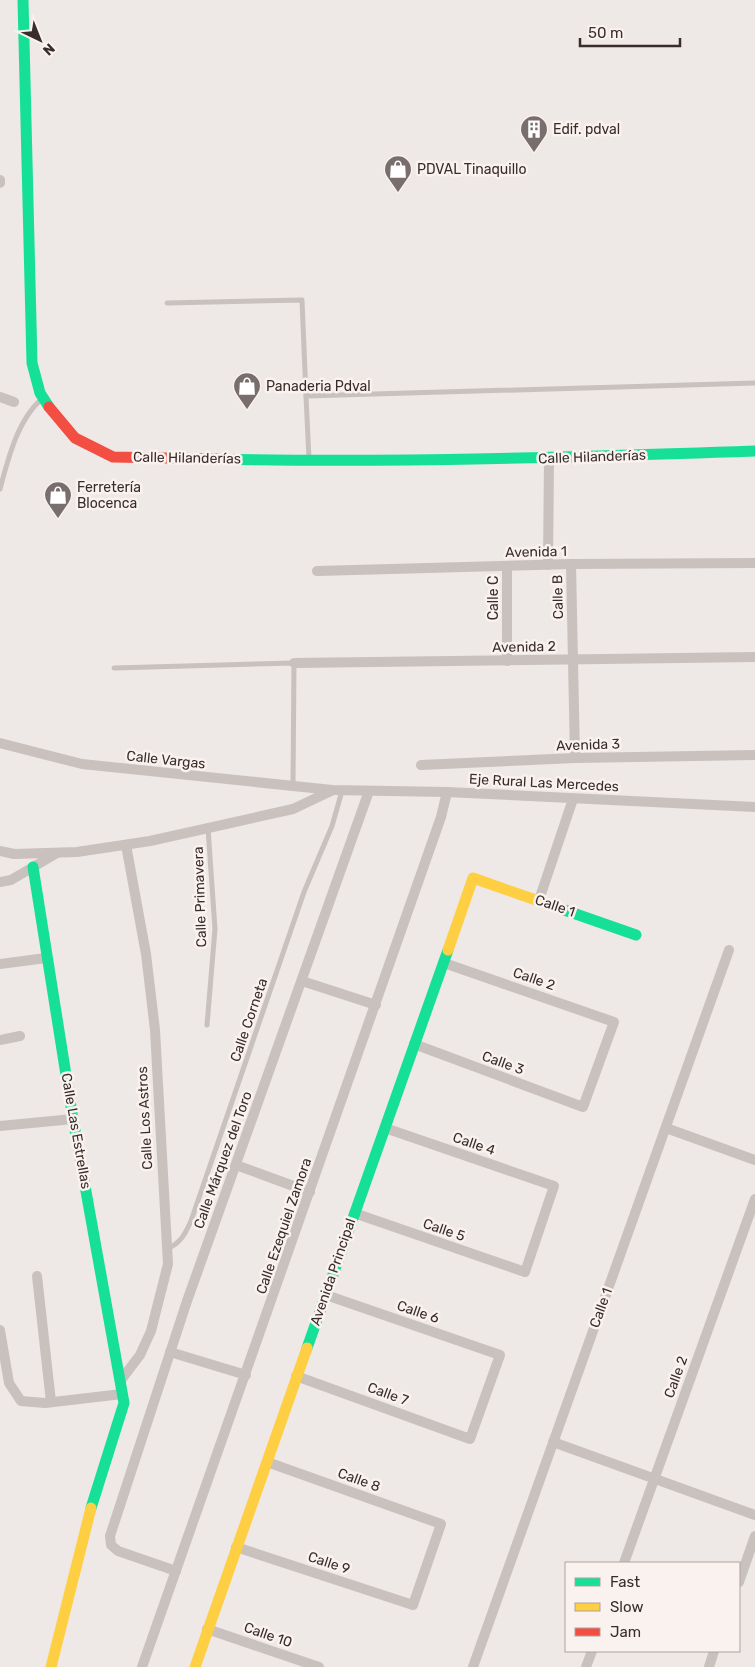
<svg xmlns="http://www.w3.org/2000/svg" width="755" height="1667" viewBox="0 0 755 1667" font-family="Rubik,sans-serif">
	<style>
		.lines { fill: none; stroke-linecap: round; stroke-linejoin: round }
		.lane { stroke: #c8c1be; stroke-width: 5 }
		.street { stroke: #c8c1be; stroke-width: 10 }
		.fast { stroke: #16e098; stroke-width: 11 }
		.slow { stroke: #ffcf43; stroke-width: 11 }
		.jam { stroke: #f24e42; stroke-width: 11 }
		.labels { text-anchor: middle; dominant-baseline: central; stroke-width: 5; stroke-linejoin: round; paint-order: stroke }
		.poi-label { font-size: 14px; fill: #392d2c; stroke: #faf2ee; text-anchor: start }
		.street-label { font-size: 14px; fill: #392d2c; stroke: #faf2ee }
	</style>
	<rect width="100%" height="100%" fill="#eee8e6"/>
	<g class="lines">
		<g class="lane">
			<polyline points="167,303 302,300 306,396"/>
			<polyline points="309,459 306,396 755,383"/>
			<path d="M0 489C8 459 18 418 43 398"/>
			<polyline points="114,668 294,663 293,786"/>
			<polyline points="207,1025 215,929 208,828"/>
			<path d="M167 1249C181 1243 185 1234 191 1221L304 892 332 826 342 791"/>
		</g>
		<g class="street">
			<polyline points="0,180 0,183"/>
			<polyline points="0,397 14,402"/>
			<polyline points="571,564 575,758"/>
			<polyline points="548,565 549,458"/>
			<polyline points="507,566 507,661"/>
			<polyline points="317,571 571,564 755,563"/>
			<polyline points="294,663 755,657"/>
			<polyline points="0,743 82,764 332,790 447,792 755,807"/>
			<polyline points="421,765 575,758 755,755"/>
			<polyline points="0,851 14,854 77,852 150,841 293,809 331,791"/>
			<polyline points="0,882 11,880 57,853"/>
			<polyline points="539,900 573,799"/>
			<polyline points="0,964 46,958"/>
			<polyline points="302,981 376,1005"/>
			<polyline points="0,1040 20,1036"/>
			<polyline points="414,1044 583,1107 614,1022 444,963"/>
			<polyline points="0,1126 73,1119"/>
			<polyline points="666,1128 755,1160"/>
			<polyline points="236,1165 310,1192"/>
			<polyline points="354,1213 525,1272 554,1186 385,1128"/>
			<polyline points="37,1276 51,1402"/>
			<polyline points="0,1330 9,1383 21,1401 45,1403 122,1394"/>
			<polyline points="170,1352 246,1375"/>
			<polyline points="296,1376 470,1439 500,1355 326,1295"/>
			<polyline points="121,1380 140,1355 151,1331 168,1264 155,1030 146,954 126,845"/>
			<polyline points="553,1442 755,1515"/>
			<polyline points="236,1547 413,1605 441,1524 267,1462"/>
			<polyline points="624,1563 755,1199"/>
			<polyline points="176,1571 118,1551 111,1545 110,1536 187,1301 369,791"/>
			<polyline points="739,1582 755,1536"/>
			<polyline points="207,1629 319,1667"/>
			<polyline points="142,1667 441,817 447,792"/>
			<polyline points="473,1667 729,950"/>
			<polyline points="586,1667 592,1651"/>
			<polyline points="709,1667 714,1651"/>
		</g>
		<g class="fast">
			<polyline points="23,0 32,363 40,393 49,407"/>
			<path d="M218 459C397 463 576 457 755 451"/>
			<polyline points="33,867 73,1119 124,1403 91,1508"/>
			<polyline points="550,905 636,935"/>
			<polyline points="307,1348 448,950"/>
		</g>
		<g class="slow">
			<polyline points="448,950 473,878 550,905"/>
			<polyline points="51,1667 91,1508"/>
			<polyline points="195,1667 307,1348"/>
		</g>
		<polyline class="jam" points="49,407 75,438 113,457 218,459"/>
	</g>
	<defs>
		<g id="building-pin" transform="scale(1.4375)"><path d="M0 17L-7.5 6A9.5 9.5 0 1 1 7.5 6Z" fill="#786e6d" stroke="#faf2ee"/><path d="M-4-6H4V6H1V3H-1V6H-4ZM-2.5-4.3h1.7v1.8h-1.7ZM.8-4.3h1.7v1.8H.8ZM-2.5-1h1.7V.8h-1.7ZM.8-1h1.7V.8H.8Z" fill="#fff"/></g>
		<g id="shop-pin" transform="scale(1.4375)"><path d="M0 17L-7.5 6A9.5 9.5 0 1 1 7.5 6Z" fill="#786e6d" stroke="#faf2ee"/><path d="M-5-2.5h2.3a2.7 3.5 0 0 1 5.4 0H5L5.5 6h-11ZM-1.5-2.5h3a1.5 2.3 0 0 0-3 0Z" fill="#fff"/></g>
	</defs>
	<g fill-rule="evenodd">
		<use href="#building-pin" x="534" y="129"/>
		<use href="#shop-pin" x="398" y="169"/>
		<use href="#shop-pin" x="247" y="386"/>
		<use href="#shop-pin" x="58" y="495"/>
	</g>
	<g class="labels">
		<g class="poi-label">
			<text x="553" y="129">Edif. pdval</text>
			<text x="417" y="169">PDVAL Tinaquillo</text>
			<text x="266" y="386">Panaderia Pdval</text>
			<text x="77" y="487">Ferretería<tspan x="77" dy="16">Blocenca</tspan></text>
		</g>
		<g class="street-label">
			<text transform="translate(592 457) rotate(-2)">Calle Hilanderías</text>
			<text transform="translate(187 458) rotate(1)">Calle Hilanderías</text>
			<text transform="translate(536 552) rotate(-1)">Avenida 1</text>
			<text transform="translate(558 597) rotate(-91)">Calle B</text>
			<text transform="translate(493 598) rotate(-90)">Calle C</text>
			<text transform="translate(524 647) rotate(-1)">Avenida 2</text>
			<text transform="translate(588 745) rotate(-2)">Avenida 3</text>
			<text transform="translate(166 760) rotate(6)">Calle Vargas</text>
			<text transform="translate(544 783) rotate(3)">Eje Rural Las Mercedes</text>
			<text transform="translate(200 897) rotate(-92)">Calle Primavera</text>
			<text transform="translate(555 906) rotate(19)">Calle 1</text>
			<text transform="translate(534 979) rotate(19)">Calle 2</text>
			<text transform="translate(249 1020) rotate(-71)">Calle Corneta</text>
			<text transform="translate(503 1063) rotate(20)">Calle 3</text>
			<text transform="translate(145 1118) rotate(-93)">Calle Los Astros</text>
			<text transform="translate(76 1131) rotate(80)">Calle Las Estrellas</text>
			<text transform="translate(474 1144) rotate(19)">Calle 4</text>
			<text transform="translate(223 1160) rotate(-70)">Calle Márquez del Toro</text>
			<text transform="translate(284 1226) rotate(-71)">Calle Ezequiel Zamora</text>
			<text transform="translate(444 1230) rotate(19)">Calle 5</text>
			<text transform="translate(333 1272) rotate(-71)">Avenida Principal</text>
			<text transform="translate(601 1308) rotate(-70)">Calle 1</text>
			<text transform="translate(418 1312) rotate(19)">Calle 6</text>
			<text transform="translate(676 1377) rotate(-70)">Calle 2</text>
			<text transform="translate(388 1394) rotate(20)">Calle 7</text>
			<text transform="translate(359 1480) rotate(20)">Calle 8</text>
			<text transform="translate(329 1563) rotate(18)">Calle 9</text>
			<text transform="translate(268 1635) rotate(19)">Calle 10</text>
		</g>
	</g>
	<rect x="565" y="1562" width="175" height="90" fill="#faf2ee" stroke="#ada3a0"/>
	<rect x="575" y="1578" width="25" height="8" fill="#16e098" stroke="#ada3a0"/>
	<text x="610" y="1587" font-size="15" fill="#392d2c">Fast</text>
	<rect x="575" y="1603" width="25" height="8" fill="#ffcf43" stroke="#ada3a0"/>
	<text x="610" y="1612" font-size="15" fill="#392d2c">Slow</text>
	<rect x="575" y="1628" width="25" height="8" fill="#f24e42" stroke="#ada3a0"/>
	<text x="610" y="1637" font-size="15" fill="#392d2c">Jam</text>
	<g transform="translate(40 40) rotate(137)" stroke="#faf2ee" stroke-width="4" paint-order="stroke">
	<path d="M0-4L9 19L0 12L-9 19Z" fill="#392d2c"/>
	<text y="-8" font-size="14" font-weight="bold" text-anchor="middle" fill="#392d2c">N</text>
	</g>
	<path d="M580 38v8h100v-8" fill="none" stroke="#392d2c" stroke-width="2.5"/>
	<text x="588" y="38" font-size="15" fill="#392d2c" stroke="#faf2ee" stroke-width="4" paint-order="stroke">50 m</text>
</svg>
